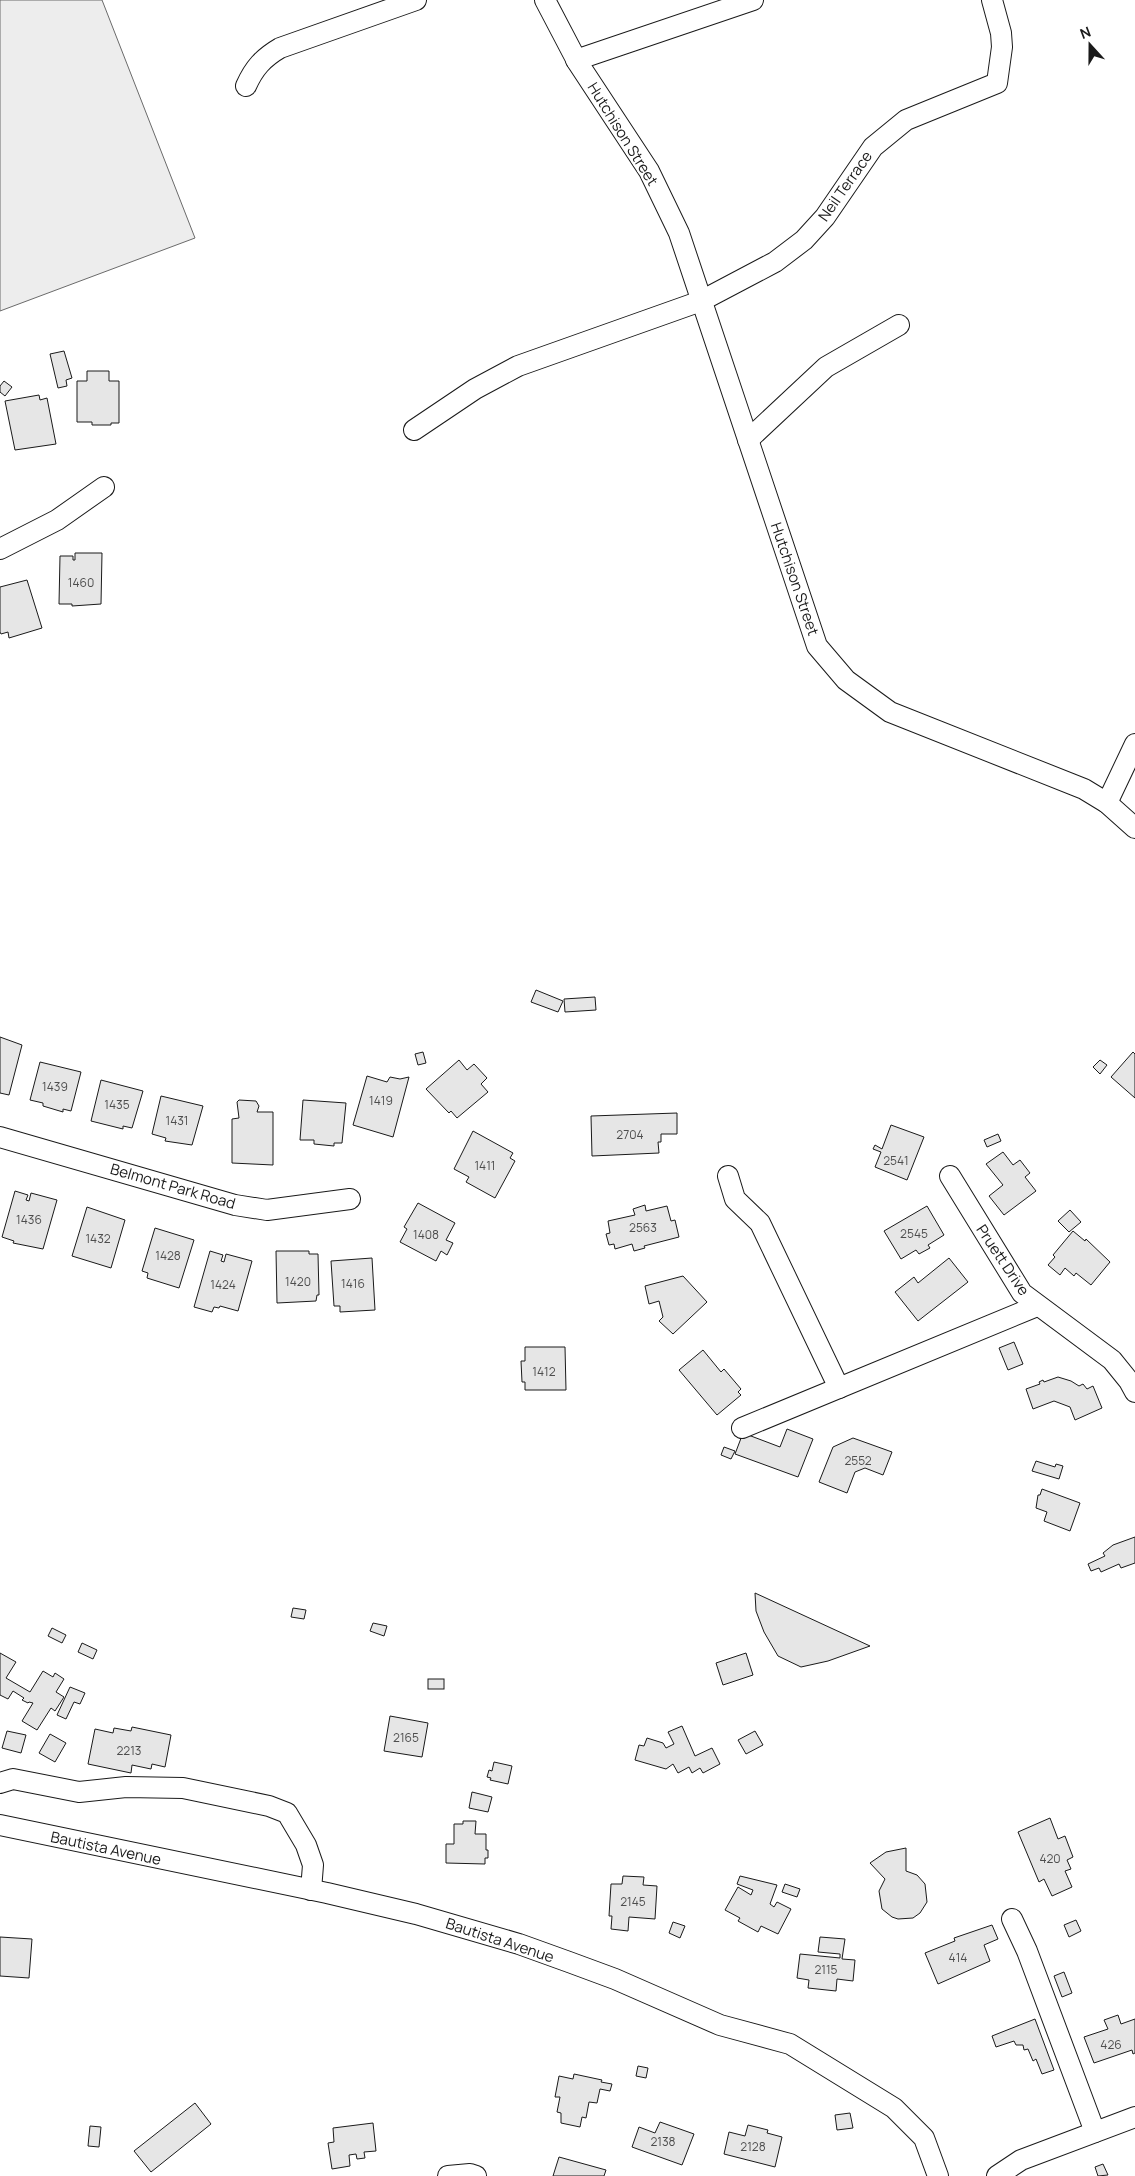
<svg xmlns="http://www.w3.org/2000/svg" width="1135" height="2176" viewBox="0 0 1135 2176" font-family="Manrope,sans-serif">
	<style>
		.built { fill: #ededed; stroke: #6a6a6a }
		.building { fill: #e6e6e6; stroke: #1a1a1a }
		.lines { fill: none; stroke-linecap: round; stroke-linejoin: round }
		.minor-casing { stroke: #1a1a1a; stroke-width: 22 }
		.minor { stroke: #fff; stroke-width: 20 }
		.labels { text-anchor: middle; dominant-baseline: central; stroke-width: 4; stroke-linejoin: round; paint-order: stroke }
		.number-label { font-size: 12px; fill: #4d4d4d }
		.street-label { font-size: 15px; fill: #1a1a1a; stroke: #fff }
	</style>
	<rect width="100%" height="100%" fill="#fff"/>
	<polygon class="built" points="0,0 102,0 195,238 0,311"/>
	<g class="building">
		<polygon points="64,351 72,378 66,380 67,386 58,388 50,354"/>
		<polygon points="87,371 109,371 109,381 119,381 119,423 111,423 111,425 92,425 92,422 77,422 77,381 87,381"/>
		<polygon points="4,381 12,387 5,396 0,392 0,386"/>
		<polygon points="39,395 40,400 47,398 56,444 15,450 5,401"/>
		<polygon points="75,553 102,553 101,604 72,606 72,604 59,604 60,556 73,556 73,560 75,560"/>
		<polygon points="27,580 42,628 9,638 8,632 1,634 0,632 0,587"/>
		<polygon points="536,990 563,1001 558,1012 531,1002"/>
		<polygon points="595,997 596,1010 565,1012 564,999"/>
		<polygon points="0,1037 22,1045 9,1095 0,1093"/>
		<polygon points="423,1052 426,1063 418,1065 415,1054"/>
		<polygon points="1133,1052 1135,1054 1135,1098 1111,1077"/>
		<polygon points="459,1060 467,1070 474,1064 487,1078 481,1084 488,1092 457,1118 451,1111 449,1113 426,1089"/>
		<polygon points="1100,1060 1107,1065 1100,1074 1093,1067"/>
		<polygon points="40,1062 81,1072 71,1111 63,1109 63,1112 43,1106 43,1103 30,1100"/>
		<polygon points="367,1076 387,1082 390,1077 400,1079 409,1077 393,1137 353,1125"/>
		<polygon points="101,1080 143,1091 132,1128 123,1126 123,1129 91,1121"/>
		<polygon points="161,1096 203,1106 192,1145 165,1141 166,1138 152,1134"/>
		<polygon points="239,1100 256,1101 259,1106 257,1112 273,1112 273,1165 232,1163 232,1119 239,1118 237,1102"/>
		<polygon points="303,1100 346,1103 342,1143 334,1143 334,1146 314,1144 314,1140 300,1140"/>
		<polygon points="677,1113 677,1134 661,1134 661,1142 658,1142 659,1153 592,1156 591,1116"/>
		<polygon points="891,1125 924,1137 907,1180 875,1167 881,1152 873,1149 875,1145 882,1149"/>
		<polygon points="473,1131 513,1153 510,1158 515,1161 495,1198 466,1182 469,1177 454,1169"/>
		<polygon points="998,1134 1001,1141 987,1147 984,1140"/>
		<polygon points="1003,1152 1013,1165 1020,1160 1030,1173 1025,1177 1036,1191 1004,1215 989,1196 1003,1185 986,1164"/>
		<polygon points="15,1191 28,1195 26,1200 29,1201 31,1193 57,1200 43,1249 13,1243 14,1241 2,1237"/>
		<polygon points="418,1203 455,1223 446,1240 453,1243 447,1255 441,1251 436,1261 400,1242 407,1229 404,1227"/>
		<polygon points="645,1205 646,1211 667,1206 671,1221 675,1220 679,1237 644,1246 645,1248 634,1251 632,1244 615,1249 614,1244 609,1245 606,1234 610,1233 608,1221 635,1215 633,1209"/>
		<polygon points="927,1206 944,1235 928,1245 930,1248 919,1254 916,1250 901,1259 884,1231"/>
		<polygon points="87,1207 125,1220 111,1268 72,1256"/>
		<polygon points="1070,1210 1081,1222 1069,1232 1058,1221"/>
		<polygon points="155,1228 194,1240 179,1288 147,1278 148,1273 142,1271"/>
		<polygon points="1073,1231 1085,1241 1086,1239 1110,1262 1091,1285 1076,1273 1074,1276 1065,1268 1060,1275 1048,1265 1055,1257 1053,1255"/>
		<polygon points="210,1251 223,1255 221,1261 224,1262 226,1254 252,1261 238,1311 220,1306 219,1308 214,1307 212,1312 194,1307"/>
		<polygon points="276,1251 309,1251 309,1254 318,1254 319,1295 317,1295 316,1301 277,1303"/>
		<polygon points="372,1258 375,1310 340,1312 340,1306 334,1306 331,1261"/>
		<polygon points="949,1258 968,1282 918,1321 895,1292 914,1277 918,1283"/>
		<polygon points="683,1276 707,1302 673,1334 659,1321 663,1317 659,1301 649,1304 645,1286"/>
		<polygon points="1014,1342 1023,1364 1008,1370 999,1348"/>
		<polygon points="525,1347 565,1347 566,1390 525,1390 525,1382 522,1382 521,1361 525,1361"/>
		<polygon points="703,1350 721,1372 724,1369 741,1389 738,1392 741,1395 717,1415 679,1370"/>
		<polygon points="1058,1377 1071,1381 1079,1386 1083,1384 1087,1389 1093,1386 1102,1408 1075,1420 1070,1407 1054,1401 1033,1409 1026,1389 1040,1384 1039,1382 1043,1380 1044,1382"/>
		<polygon points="787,1429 813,1439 798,1477 735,1454 743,1433 780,1447"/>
		<polygon points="853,1438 892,1452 883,1475 865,1468 855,1472 847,1493 819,1482 833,1447"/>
		<polygon points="724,1447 735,1451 731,1459 721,1455"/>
		<polygon points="1036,1461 1055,1467 1056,1464 1063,1466 1059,1479 1032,1471"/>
		<polygon points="1042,1489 1080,1503 1070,1531 1044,1521 1047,1512 1036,1508 1038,1495 1040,1495"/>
		<polygon points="1135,1537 1135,1563 1121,1568 1119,1564 1101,1572 1099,1568 1091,1571 1088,1564 1105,1556 1103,1553 1113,1545"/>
		<polygon points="755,1593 870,1646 828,1661 801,1667 778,1656 764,1632 756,1611"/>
		<polygon points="293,1608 306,1610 304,1619 291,1617"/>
		<polygon points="373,1623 387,1626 384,1636 370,1631"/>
		<polygon points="52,1628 66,1635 62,1643 48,1636"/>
		<polygon points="82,1643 97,1650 93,1659 78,1652"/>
		<polygon points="0,1653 16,1662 6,1678 30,1692 43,1671 53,1677 55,1673 64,1679 56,1692 64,1697 55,1711 51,1708 37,1730 22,1721 33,1703 29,1702 28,1703 22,1700 24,1698 13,1691 8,1699 0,1695"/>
		<polygon points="746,1653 753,1675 723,1685 716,1663"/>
		<rect x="428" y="1679" width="16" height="10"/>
		<polygon points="70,1687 85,1693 80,1704 74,1702 66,1719 57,1715"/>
		<polygon points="390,1716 428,1723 422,1757 384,1751"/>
		<polygon points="682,1726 695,1756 712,1748 720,1764 703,1773 700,1768 692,1773 689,1767 678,1773 673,1764 666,1769 635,1760 639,1745 644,1746 647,1738 663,1743 666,1748 674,1744 668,1732"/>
		<polygon points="132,1727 171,1735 165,1767 152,1764 151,1769 132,1765 131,1773 88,1764 95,1729 113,1733 114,1728 131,1731"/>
		<polygon points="7,1731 26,1735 21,1753 2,1748"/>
		<polygon points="755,1731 763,1745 746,1754 738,1740"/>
		<polygon points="50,1734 66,1743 55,1762 39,1753"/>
		<polygon points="494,1762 512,1766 508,1784 490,1780 491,1778 487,1777 489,1770 492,1771"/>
		<polygon points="472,1792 492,1797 488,1812 469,1808"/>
		<polygon points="1050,1818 1058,1839 1065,1836 1073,1857 1067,1860 1071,1869 1065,1871 1072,1887 1052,1896 1044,1879 1039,1882 1018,1832"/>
		<polygon points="463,1821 476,1821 475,1834 486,1834 486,1850 488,1850 488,1858 485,1858 485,1864 446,1863 446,1844 454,1844 454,1824 463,1824"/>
		<polygon points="906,1848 906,1871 917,1875 925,1884 927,1902 920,1913 913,1918 898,1919 892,1917 882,1909 879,1891 885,1879 870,1863 886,1852"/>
		<polygon points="623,1876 644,1877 643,1885 657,1886 655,1919 629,1917 628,1931 611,1929 612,1916 609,1916 611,1884 622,1884"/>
		<polygon points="740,1876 777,1885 770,1904 774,1907 777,1902 791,1909 778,1934 761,1926 758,1932 738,1921 740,1918 725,1910 738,1887 751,1895 753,1890 737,1884"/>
		<polygon points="785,1884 800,1889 797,1897 782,1892"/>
		<polygon points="1076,1920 1081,1931 1069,1937 1064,1925"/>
		<polygon points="673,1922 685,1926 680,1938 669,1933"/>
		<polygon points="992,1925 998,1939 984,1945 990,1961 938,1984 925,1953 955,1941 954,1938"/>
		<polygon points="0,1937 32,1939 29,1978 0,1976"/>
		<polygon points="820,1937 845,1939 842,1959 855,1960 853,1981 837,1979 836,1991 808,1988 809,1980 797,1978 800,1954 840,1958 840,1954 818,1952"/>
		<polygon points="1064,1972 1072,1993 1062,1997 1054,1976"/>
		<polygon points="1118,2015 1121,2024 1135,2019 1135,2053 1133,2054 1132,2050 1094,2063 1084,2037 1108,2029 1104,2020"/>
		<polygon points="1035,2019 1054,2070 1042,2074 1036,2059 1033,2061 1028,2049 1024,2050 1023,2045 1016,2045 1014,2041 996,2047 992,2036"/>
		<polygon points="638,2066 648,2068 646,2078 636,2076"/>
		<polygon points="574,2074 602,2080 601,2082 612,2084 610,2091 600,2089 597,2103 589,2102 586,2118 582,2117 580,2127 561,2123 561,2113 557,2112 560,2097 555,2097 559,2076 573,2079"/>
		<polygon points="195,2103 211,2124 151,2172 134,2151"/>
		<polygon points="850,2113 853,2128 837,2130 835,2115"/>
		<polygon points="660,2122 694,2134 682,2165 632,2147 639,2127 655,2133"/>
		<polygon points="373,2123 376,2151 364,2152 365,2158 357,2159 356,2154 349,2155 350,2166 332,2169 328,2143 334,2142 333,2128"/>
		<polygon points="748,2125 768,2130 767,2133 782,2137 775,2167 724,2154 729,2132 745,2136"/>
		<polygon points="90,2126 101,2127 99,2147 88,2146"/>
		<polygon points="559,2157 606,2170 604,2176 553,2176"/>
		<polygon points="1103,2164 1108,2175 1098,2176 1095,2167"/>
	</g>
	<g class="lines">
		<g class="minor-casing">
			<g id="minor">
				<polyline points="545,0 578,63 649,171 679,233 817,646 846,680 890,712 1084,789 1107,803 1135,828"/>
				<polyline points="576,60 753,0"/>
				<path d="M246 86C254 68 263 58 280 48L416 0"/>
				<polyline points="414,430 475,389 518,366 701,301 775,262 804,240 825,217 873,147 906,120 997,83 1002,47 1001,33 992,0"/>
				<polyline points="748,440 826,367 899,325"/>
				<polyline points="0,549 57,520 104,487"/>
				<polyline points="1107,803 1135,744"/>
				<polyline points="0,1137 235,1205 267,1210 350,1199"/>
				<polyline points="728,1176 735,1199 760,1223 839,1388"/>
				<polyline points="950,1176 1022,1293 1112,1360 1129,1381 1135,1392"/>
				<polyline points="742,1428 1037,1306"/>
				<polyline points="0,1783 13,1779 79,1792 126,1787 183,1788 269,1806 287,1813 306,1845 313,1865 311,1890"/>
				<polyline points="0,1825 327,1893 416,1914 519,1944 569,1962 615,1979 720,2025 790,2044 894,2108 924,2138 938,2176"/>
				<polyline points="1012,1919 1027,1951 1095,2132"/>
				<polyline points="448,2176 470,2174 476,2176"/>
				<polyline points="997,2176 1021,2160 1135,2117"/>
			</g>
		</g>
		<use href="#minor" class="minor"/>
	</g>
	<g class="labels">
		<g class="number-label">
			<text x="81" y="582">1460</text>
			<text x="55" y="1086">1439</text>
			<text x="381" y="1100">1419</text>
			<text x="117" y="1104">1435</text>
			<text x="177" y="1120">1431</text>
			<text x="630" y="1134">2704</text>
			<text x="896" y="1160">2541</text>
			<text x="485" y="1165">1411</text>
			<text x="29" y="1219">1436</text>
			<text x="643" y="1227">2563</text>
			<text x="914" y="1233">2545</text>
			<text x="426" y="1234">1408</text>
			<text x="98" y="1238">1432</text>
			<text x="168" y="1255">1428</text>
			<text x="298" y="1281">1420</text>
			<text x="353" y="1283">1416</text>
			<text x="223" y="1284">1424</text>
			<text x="544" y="1371">1412</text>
			<text x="858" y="1460">2552</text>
			<text x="406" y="1737">2165</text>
			<text x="129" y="1750">2213</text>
			<text x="1050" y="1858">420</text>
			<text x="633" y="1901">2145</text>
			<text x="958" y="1957">414</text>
			<text x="826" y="1969">2115</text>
			<text x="1111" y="2044">426</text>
			<text x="663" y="2141">2138</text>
			<text x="753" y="2146">2128</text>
		</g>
		<g class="street-label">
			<text transform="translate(623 134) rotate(58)">Hutchison Street</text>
			<text transform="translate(845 186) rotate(-55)">Neil Terrace</text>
			<text transform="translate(795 579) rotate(71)">Hutchison Street</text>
			<text transform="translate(173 1186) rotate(16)">Belmont Park Road</text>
			<text transform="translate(1003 1260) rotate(56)">Pruett Drive</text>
			<text transform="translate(106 1848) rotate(12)">Bautista Avenue</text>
			<text transform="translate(500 1940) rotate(18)">Bautista Avenue</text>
		</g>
	</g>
	<g transform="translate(1090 45) rotate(339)" stroke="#ffffff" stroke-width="4" paint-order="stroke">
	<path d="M0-4L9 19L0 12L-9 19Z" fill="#1a1a1a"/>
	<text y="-8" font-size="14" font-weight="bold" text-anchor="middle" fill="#1a1a1a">N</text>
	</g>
</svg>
